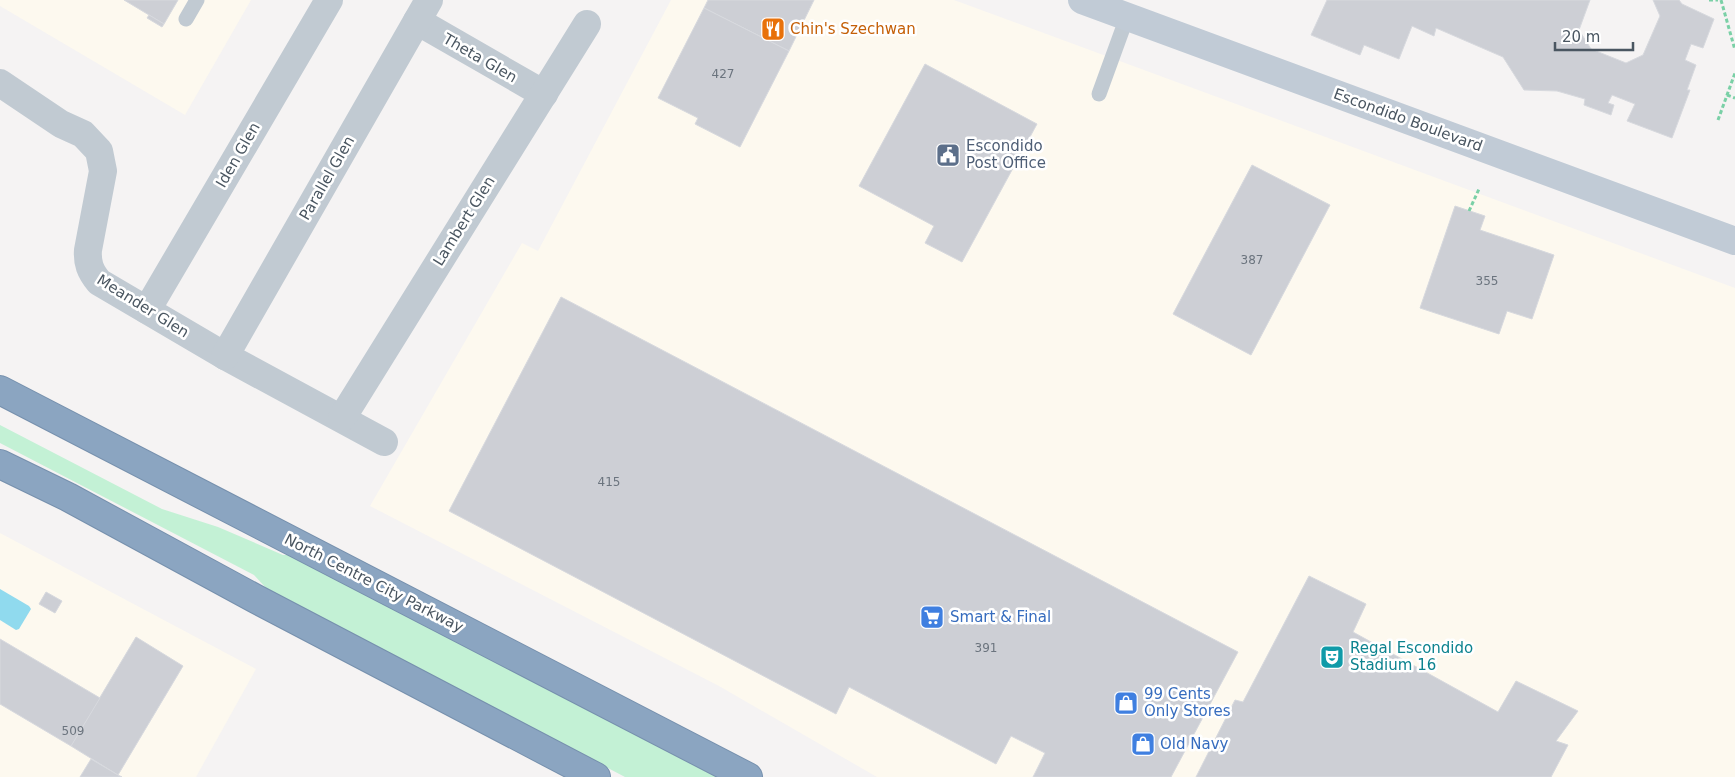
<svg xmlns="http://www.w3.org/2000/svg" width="1735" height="777" viewBox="0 0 1735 777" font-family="'DejaVu Sans',sans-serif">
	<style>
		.commercial { fill: #fdf9ef }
		.green { fill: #c3f1d5 }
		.water { fill: #90daee }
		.building { fill: #cdcfd5; stroke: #d7d9de }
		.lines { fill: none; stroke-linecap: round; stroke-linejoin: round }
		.highway-casing { stroke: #7690ad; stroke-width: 30 }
		.path { stroke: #7ad0a6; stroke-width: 3; stroke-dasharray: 4 2.5; stroke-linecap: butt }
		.lane { stroke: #c1cad2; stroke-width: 15 }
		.street { stroke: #c1cad2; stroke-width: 28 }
		.secondary { stroke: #c1cbd6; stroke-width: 28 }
		.highway { stroke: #8ba5c1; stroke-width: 28 }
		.labels { text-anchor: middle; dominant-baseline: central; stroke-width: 5; stroke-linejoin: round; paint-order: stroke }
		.number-label { font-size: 12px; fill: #6b747e }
		.food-label { font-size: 15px; fill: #c56008; stroke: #fff; text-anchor: start }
		.street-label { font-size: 15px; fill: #4a5661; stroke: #fff }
		.service-label { font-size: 15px; fill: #4e5e75; stroke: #fff; text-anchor: start }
		.shop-label { font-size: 15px; fill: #366cbe; stroke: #fff; text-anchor: start }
		.culture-label { font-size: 15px; fill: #0d838f; stroke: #fff; text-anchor: start }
	</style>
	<rect width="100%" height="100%" fill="#f5f3f3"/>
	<g class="commercial">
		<polygon points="0,0 251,0 185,115 0,6"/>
		<polygon points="671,0 954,0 1735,288 1735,777 877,777 719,686 370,506 522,243 538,251"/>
		<polygon points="0,533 256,669 196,777 0,777"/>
	</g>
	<polygon class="green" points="0,425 162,509 218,527 283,555 291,555 717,777 625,777 266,588 254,575 0,443"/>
	<polygon class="water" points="0,589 29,606 31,609 19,629 16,630 0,620"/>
	<g class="building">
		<polygon points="124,0 178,0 164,24"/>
		<polygon points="708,0 814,0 789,51 704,8"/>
		<polygon points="1327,0 1590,0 1579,30 1591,49 1626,63 1643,55 1660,16 1653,0 1679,0 1682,4 1714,19 1703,48 1691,44 1685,60 1696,65 1687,90 1690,90 1672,138 1627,121 1635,104 1612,95 1608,103 1614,105 1611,115 1584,105 1585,99 1557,91 1524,90 1503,57 1436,28 1434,36 1412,26 1399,59 1364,45 1360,55 1311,35"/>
		<polygon points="704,8 789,51 740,147 695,124 698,118 658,98"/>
		<polygon points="149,15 164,24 162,27 147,18"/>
		<polygon points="925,64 1037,124 962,262 925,243 934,226 859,186"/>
		<polygon points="1252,165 1330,205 1251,355 1173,314"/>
		<polygon points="1455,206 1485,216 1480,230 1554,255 1532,319 1507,311 1499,334 1420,308"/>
		<polygon points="561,297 1238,652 1171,777 1033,777 1045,753 1011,736 996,764 849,687 836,714 449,511"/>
		<polygon points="1309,576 1366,604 1353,632 1498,712 1516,681 1578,711 1556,741 1568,745 1551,777 1196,777 1235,700 1243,702"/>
		<polygon points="46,592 62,601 55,613 39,604"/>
		<polygon points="136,637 183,666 118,775 71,746"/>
		<polygon points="0,639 100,698 71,746 0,704"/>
		<polygon points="91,759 118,775 122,777 80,777"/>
	</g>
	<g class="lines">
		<g class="highway-casing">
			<g id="highway">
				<polyline points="0,390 748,777"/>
				<polyline points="0,464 68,497 256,599 596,777"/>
			</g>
		</g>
		<g class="path">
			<polyline points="1709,0 1718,0"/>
			<polyline points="1721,0 1735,50"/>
			<polyline points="1727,95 1735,98"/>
			<polyline points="1718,120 1735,73"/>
			<polyline points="1469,211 1479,189"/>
		</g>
		<g class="lane">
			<polyline points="186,19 197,0"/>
			<polyline points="1099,94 1127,17"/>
		</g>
		<g class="street">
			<polyline points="417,21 544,94"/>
			<path d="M0 83 61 124 83 134 99 151 103 171 88 250C87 263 90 271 99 282L225 356 384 442"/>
			<polyline points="147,310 329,0"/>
			<polyline points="225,356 429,0"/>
			<polyline points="342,418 587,24"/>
		</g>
		<polyline class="secondary" points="1082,0 1735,241"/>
		<use href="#highway" class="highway"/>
	</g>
	<defs>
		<g id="restaurant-square" transform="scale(1.25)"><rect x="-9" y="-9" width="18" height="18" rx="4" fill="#e8710a" stroke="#fff"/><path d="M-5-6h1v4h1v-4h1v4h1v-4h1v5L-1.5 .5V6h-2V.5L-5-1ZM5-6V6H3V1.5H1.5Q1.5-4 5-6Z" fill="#fff"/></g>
		<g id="civic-square" transform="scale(1.25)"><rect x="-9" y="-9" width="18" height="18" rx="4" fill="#5c6f8a" stroke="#fff"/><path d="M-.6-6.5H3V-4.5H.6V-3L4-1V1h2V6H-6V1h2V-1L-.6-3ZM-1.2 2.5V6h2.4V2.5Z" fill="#fff"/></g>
		<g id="supermarket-square" transform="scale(1.25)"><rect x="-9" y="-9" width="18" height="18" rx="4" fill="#3f7fe0" stroke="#fff"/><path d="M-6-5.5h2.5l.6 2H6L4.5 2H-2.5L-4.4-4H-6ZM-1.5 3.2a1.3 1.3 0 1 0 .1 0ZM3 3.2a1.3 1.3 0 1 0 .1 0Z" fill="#fff"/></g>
		<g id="theatre-square" transform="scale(1.25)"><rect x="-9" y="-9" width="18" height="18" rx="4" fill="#0f9aa8" stroke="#fff"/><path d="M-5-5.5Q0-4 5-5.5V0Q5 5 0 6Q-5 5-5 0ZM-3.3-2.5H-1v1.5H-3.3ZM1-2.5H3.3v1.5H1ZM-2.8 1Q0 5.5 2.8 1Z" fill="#fff"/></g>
		<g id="shop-square" transform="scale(1.25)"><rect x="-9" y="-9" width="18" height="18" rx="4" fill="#3f7fe0" stroke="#fff"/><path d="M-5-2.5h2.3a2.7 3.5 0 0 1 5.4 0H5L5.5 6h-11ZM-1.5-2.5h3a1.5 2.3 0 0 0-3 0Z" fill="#fff"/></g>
	</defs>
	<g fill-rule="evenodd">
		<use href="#restaurant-square" x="773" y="29"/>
		<use href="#civic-square" x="948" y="155"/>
		<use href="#supermarket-square" x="932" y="617"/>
		<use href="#theatre-square" x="1332" y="657"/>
		<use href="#shop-square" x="1126" y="703"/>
		<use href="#shop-square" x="1143" y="744"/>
	</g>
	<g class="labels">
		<g class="number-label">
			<text x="723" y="74">427</text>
			<text x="1252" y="260">387</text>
			<text x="1487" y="281">355</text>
			<text x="609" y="482">415</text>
			<text x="986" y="648">391</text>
			<text x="73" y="731">509</text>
		</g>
		<g class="food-label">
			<text x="790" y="29">Chin's Szechwan</text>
		</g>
		<g class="street-label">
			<text transform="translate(480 58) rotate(30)">Theta Glen</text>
			<text transform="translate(1408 120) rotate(20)">Escondido Boulevard</text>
			<text transform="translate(238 155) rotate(-60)">Iden Glen</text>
			<text transform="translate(327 178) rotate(-60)">Parallel Glen</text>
			<text transform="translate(464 221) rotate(-58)">Lambert Glen</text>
			<text transform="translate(143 306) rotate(32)">Meander Glen</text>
			<text transform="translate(374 583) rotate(27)">North Centre City Parkway</text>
		</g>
		<g class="service-label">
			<text x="966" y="146">Escondido<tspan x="966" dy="17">Post Office</tspan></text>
		</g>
		<g class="shop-label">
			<text x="950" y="617">Smart &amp; Final</text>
			<text x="1144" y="694">99 Cents<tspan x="1144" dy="17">Only Stores</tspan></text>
			<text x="1160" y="744">Old Navy</text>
		</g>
		<g class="culture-label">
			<text x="1350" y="648">Regal Escondido<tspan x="1350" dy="17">Stadium 16</tspan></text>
		</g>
	</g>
	<path d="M1555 42v8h78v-8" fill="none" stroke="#4a5661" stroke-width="2.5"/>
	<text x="1562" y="42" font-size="15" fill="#4a5661" stroke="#ffffff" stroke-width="4" paint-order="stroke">20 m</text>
</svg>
